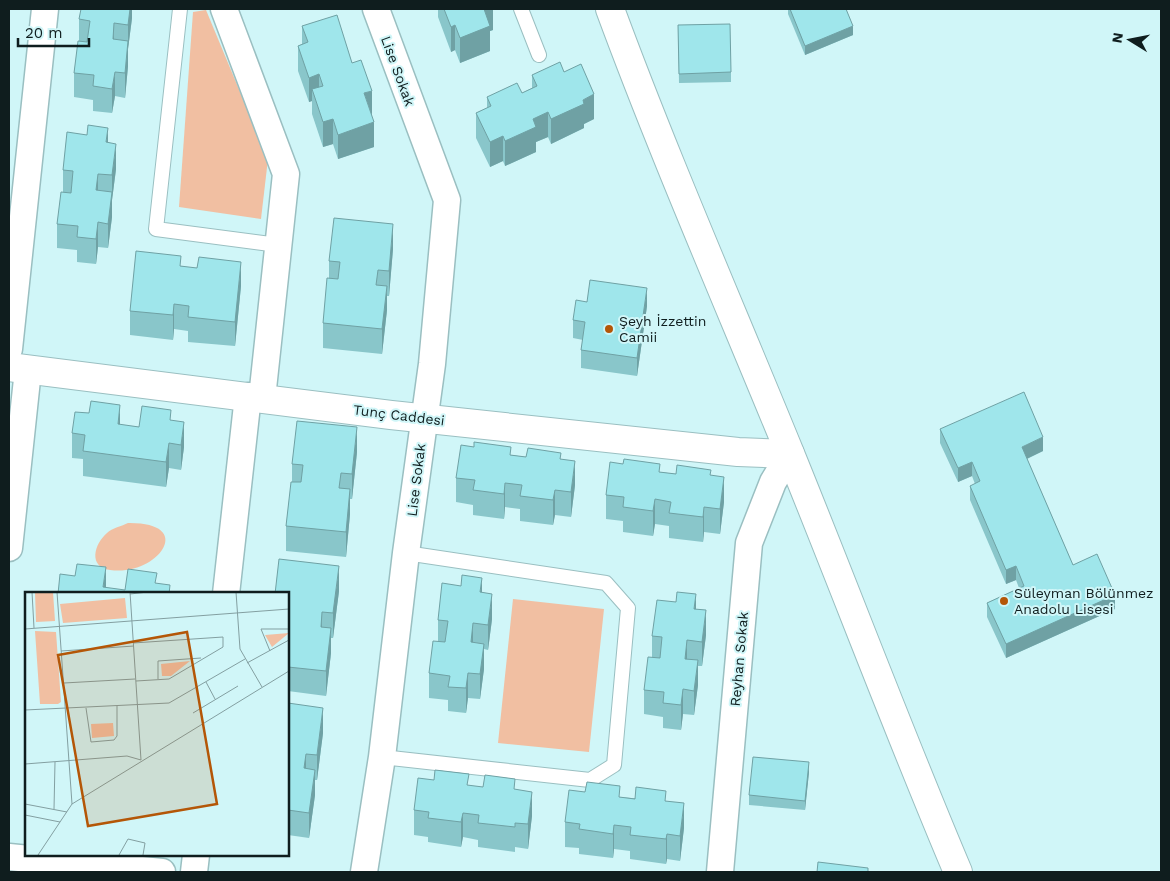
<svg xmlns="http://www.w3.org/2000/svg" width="1170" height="881" viewBox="0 0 1170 881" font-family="'Work Sans',sans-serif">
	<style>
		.green { fill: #f1bfa2 }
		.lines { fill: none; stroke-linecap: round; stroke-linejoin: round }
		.service-casing { stroke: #9abfc1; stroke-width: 16 }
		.minor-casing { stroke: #9abfc1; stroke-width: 29 }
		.tertiary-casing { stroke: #9abfc1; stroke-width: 30 }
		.service { stroke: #fff; stroke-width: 14 }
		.minor { stroke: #fff; stroke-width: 26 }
		.tertiary { stroke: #fff; stroke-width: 28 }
		.wall { fill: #89c6ca }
		.shaded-wall { fill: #6fa1a4 }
		.building { fill: #9fe6eb; stroke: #6fa1a4 }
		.poi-dot { fill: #b45607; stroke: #d0f6f8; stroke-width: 2 }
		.labels { text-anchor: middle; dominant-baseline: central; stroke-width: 4; stroke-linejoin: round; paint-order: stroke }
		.street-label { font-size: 14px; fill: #0f1d1e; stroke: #d0f6f8 }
		.poi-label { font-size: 14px; fill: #0f1d1e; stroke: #d0f6f8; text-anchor: start }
		.inset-road { fill: none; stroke: #839fa1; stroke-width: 1 }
		.view { fill: #b45607; fill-opacity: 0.15; stroke: #b45607; stroke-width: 2.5 }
		.inset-edge { fill: none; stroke: #0f1d1e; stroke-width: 2.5 }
	</style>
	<rect width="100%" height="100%" fill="#d0f6f8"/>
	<g class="green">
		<polygon points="206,10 268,159 261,219 179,207 193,12"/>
		<path d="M128 523C198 522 157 577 110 570 88 567 94 544 107 533 112 528 122 526 128 523Z"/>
		<polygon points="513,599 604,609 589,752 498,743"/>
	</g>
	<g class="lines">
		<g class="service-casing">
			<g id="service">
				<polyline points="180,9 156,229 278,245"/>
				<polyline points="521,9 539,55"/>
				<polyline points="382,757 590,780 614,765 628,608 606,583 406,553"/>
			</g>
		</g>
		<g class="minor-casing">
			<g id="minor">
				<polyline points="224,9 286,174 262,398"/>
				<polyline points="9,349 45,9"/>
				<polyline points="9,548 28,370"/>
				<polyline points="226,594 248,396"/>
				<polyline points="9,857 162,872"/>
				<polyline points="194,872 196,855"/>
				<polyline points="364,872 382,757 406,553 432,364 447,200 376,9"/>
				<polyline points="720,872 749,543 773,482 790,454"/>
			</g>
		</g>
		<g class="tertiary-casing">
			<g id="tertiary">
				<path d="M610 9C665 158 729 304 789 451 846 591 899 733 958 872"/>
				<polyline points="9,367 391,415 738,452 790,454"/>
			</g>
		</g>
		<use href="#service" class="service"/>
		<use href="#minor" class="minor"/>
		<use href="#tertiary" class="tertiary"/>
	</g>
	<g class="wall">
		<polygon points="132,9 132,18 128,49 128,66 125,98 115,96 112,113 93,111 93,100 74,97 74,73 79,41 79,19"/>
		<polygon points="438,9 493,9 493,30 490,31 490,51 460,63 455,50 451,52 438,17"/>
		<polygon points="788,9 846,9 853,35 805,55 788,14"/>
		<polygon points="678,25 731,72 731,82 679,83"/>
		<polygon points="302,26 352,63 371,116 374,147 338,159 333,144 323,147 312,114 312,101 309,102 298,71 298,46 302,44"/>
		<polygon points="564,72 594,119 584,124 584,128 551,144 548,137 536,142 536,152 505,166 503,161 490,167 476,138 476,113 487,108 487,97 522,93 532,88 532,75"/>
		<polygon points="108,143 116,169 112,200 112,217 108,248 98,247 96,264 77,262 77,250 57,248 57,224 63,192 63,170"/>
		<polygon points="393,249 389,296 387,296 387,310 382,354 323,348 323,323 329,278 329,261"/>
		<polygon points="181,266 241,286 235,346 188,342 188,331 174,329 173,340 130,335 130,311"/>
		<polygon points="587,302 647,306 637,376 581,368 581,350 583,340 573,338 573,320"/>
		<polygon points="171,420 184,447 181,470 169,468 166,487 83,476 83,459 72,458 72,433 120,425 139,427"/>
		<polygon points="940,429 1043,451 1027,459 1073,565 1115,609 1006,658 987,617 987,603 1019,588 1016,580 1006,584 970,500 970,486 975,484 972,476 958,482 940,443"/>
		<polygon points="357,452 352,499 350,499 350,514 346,557 286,551 286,526 292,482 292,464"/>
		<polygon points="511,455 526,457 561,459 575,485 571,517 555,515 553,525 520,521 520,509 505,507 504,519 473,515 473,505 456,502 456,478"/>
		<polygon points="623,464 660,472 676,474 711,476 724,502 720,534 704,532 703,542 669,538 669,526 655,524 653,536 623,532 623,521 606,519 606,495"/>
		<polygon points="339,591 333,638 331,638 331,653 326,696 288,691 288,594"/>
		<polygon points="482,593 492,619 488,650 484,649 484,669 480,699 468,698 466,713 448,711 448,700 429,698 429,673 438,641 438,620"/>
		<polygon points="696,609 706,635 702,666 698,666 698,685 694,715 683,714 681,730 663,728 663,717 644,714 644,690 652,658 652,636"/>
		<polygon points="288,703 323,733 317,780 315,780 315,795 309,838 288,835"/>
		<polygon points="809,772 805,810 749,805 749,795"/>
		<polygon points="469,786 515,790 532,816 528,849 515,847 515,852 478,847 478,840 463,837 461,847 428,842 428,837 414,835 414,810"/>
		<polygon points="620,797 666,801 684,828 680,861 667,859 666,864 630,859 630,851 614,849 613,858 579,854 579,848 565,847 565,822"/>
	</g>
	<g class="shaded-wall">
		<polygon points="130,9 132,9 132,18 128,49 128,25"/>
		<polygon points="484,9 493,9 493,30 490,31 490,51 460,63 460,38"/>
		<polygon points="114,23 114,48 113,39"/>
		<polygon points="455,25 455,50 451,52 451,27"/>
		<polygon points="853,26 853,35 805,55 805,46"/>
		<polygon points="128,41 128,66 125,98 125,73"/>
		<polygon points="115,72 115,96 112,113 112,89"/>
		<polygon points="319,74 319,99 312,89 312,101 309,102 309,78"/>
		<polygon points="372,91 372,116 364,93"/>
		<polygon points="594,94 594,119 584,124 584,128 551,144 551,119 583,100"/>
		<polygon points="548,112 548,137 536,142 536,152 505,166 505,141 533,119"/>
		<polygon points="333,119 333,144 323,147 323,122"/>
		<polygon points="374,122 374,147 338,159 338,135"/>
		<polygon points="108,128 108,152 106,142"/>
		<polygon points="503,136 503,161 490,167 490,142"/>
		<polygon points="116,144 116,169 112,200 112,175"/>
		<polygon points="98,174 98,198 96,190"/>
		<polygon points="112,192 112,217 108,248 108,224"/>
		<polygon points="98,222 98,247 96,264 96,239"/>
		<polygon points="393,224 393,249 389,296 389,271"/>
		<polygon points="241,262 241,286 235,346 235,322"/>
		<polygon points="387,286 387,310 382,354 382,329"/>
		<polygon points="647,288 647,306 637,376 637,358"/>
		<polygon points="174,304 174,329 173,340 173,315"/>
		<polygon points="120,405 120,430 118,424"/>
		<polygon points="184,422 184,447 181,470 181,445"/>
		<polygon points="357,427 357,452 352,499 352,474"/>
		<polygon points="1043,437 1043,451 1022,461 1022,447"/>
		<polygon points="169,443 169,468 166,487 166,462"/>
		<polygon points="575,461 575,485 571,517 571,492"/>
		<polygon points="972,462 972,476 958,482 958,468"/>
		<polygon points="724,477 724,502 720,534 720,509"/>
		<polygon points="505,483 505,507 504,519 504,494"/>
		<polygon points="350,489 350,514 346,557 346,532"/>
		<polygon points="555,490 555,515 553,525 553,500"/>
		<polygon points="655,499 655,524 653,536 653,511"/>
		<polygon points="704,507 704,532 703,542 703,517"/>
		<polygon points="339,566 339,591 333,638 333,613"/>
		<polygon points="1016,566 1016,580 1006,584 1006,570"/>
		<polygon points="106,567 106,592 103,587"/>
		<polygon points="482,578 482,602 480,592"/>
		<polygon points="492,594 492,619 488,650 488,625"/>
		<polygon points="696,594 696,619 694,609"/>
		<polygon points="1115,595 1115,609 1006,658 1006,644"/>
		<polygon points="706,610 706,635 702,666 702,642"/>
		<polygon points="322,612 322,637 321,627"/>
		<polygon points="473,623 473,648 471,642"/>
		<polygon points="331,628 331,653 326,696 326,671"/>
		<polygon points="687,640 687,664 685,659"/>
		<polygon points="484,644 484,669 480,699 480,674"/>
		<polygon points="698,660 698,685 694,715 694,691"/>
		<polygon points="468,673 468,698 466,713 466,688"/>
		<polygon points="683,689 683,714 681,730 681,705"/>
		<polygon points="323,708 323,733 317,780 317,755"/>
		<polygon points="306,754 306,779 304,768"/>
		<polygon points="809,762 809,772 805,810 805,801"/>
		<polygon points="315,770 315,795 309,838 309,813"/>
		<polygon points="532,792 532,816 528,849 528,824"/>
		<polygon points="684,803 684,828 680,861 680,836"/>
		<polygon points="463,813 463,837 461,847 461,822"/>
		<polygon points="614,825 614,849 613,858 613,834"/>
		<polygon points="667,834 667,859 666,864 666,839"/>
	</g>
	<g class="building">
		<polygon points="81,9 130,9 128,25 114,23 113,39 128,41 125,73 115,72 112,89 93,86 94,75 74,73 78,41 87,42 90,21 79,19"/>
		<polygon points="444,9 484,9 490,26 460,38 455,25 451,27"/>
		<polygon points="790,9 846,9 853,26 805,46"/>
		<polygon points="337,15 352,63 361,60 372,91 364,93 374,122 338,135 333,119 323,122 312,89 323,86 319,74 309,78 298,46 308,42 302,26"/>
		<polygon points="730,24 731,72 679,74 678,25"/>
		<polygon points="560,62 564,72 581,64 594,94 583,100 584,104 551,119 548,112 533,119 536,127 505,141 503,136 490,142 476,113 491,106 487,97 517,83 522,93 537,86 532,75"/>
		<polygon points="88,125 108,128 106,142 116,144 112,175 98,174 96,190 112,192 108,224 98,222 96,239 77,237 78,226 57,224 61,192 71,193 73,171 63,170 67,132 87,135"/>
		<polygon points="334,218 393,224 389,271 378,270 376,285 387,286 382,329 323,323 327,278 338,279 340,262 329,261"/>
		<polygon points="136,251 181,256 180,266 197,268 199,257 241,262 235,322 188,317 189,306 174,304 173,315 130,311"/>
		<polygon points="590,280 647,288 637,358 581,350 585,322 573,320 576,300 587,302"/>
		<polygon points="1024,392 1043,437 1022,447 1073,565 1097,554 1115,595 1006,644 987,603 1024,586 1016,566 1006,570 970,486 980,481 972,462 958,468 940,429"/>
		<polygon points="91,401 120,405 118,424 139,427 142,406 171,410 170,420 184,422 181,445 169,443 166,462 83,451 85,435 72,433 75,412 89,413"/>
		<polygon points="297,421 357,427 352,474 341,473 339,488 350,489 346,532 286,526 291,482 301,482 303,465 292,464"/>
		<polygon points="474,442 511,447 510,455 526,457 528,448 561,453 560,459 575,461 571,492 555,490 553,500 520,496 522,485 505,483 504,494 473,490 475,480 456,478 461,445 474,447"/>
		<polygon points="624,459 660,464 659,472 676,474 677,465 711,470 710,475 724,477 720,509 704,507 703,517 669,513 671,502 655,499 653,511 623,507 624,497 606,495 610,462 623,464"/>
		<polygon points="279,559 339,566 333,613 322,612 321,627 331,628 326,671 288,667 288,594 275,594"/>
		<polygon points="77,564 106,567 103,587 125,590 128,569 157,573 155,583 170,585 169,594 58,594 60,574 75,576"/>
		<polygon points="462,575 482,578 480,592 492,594 488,625 473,623 471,642 484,644 480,674 468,673 466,688 448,687 450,676 429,673 433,641 445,642 448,621 438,620 442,583 461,586"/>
		<polygon points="677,592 696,594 694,609 706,610 702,642 687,640 685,659 698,660 694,691 683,689 681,705 663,703 664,692 644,690 648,657 660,658 662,637 652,636 657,600 676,602"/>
		<polygon points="288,703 323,708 317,755 306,754 304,768 315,770 309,813 288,810"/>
		<polygon points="753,757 809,762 805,801 749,795"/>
		<polygon points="435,770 469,774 467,785 483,787 485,775 515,779 514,789 532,792 528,824 515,823 515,827 478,823 479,815 463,813 461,822 428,818 429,812 414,810 418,778 434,780"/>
		<polygon points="587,782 620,786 619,797 635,799 636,787 666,791 665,801 684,803 680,836 667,834 666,839 630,835 631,827 614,825 613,834 579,829 580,824 565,822 569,790 585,792"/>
		<polygon points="818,862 868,868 868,872 817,872"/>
	</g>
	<g class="poi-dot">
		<circle cx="609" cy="329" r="5"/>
		<circle cx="1004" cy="601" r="5"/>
	</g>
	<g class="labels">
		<g class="street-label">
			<text transform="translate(398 71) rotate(70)">Lise Sokak</text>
			<text transform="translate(399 415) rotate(7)">Tunç Caddesi</text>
			<text transform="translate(416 480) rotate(-83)">Lise Sokak</text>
			<text transform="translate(739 659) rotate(-85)">Reyhan Sokak</text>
		</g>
		<g class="poi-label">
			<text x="619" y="321">Şeyh İzzettin<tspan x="619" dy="16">Camii</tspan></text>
			<text x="1014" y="593">Süleyman Bölünmez<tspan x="1014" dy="16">Anadolu Lisesi</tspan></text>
		</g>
	</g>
	<g transform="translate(25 592)">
		<rect width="264" height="264" fill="#d0f6f8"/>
		<path d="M10 0H28L30 29 11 30ZM100 6 102 26 38 31 35 12ZM10 39 31 40 36 110 33 112H15ZM264 41 247 55 240 43ZM165 69 146 84H137L136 72ZM88 131 89 144 67 146 66 132Z" fill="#f1bfa2"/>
		<path class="inset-road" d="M7 0 9 36M32 0 47 212M211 0 215 57 237 95M105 2 123 0M0 37 264 17M108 51 198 45V55L144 87 111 89M36 59 109 54M245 59 236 37H264M222 71 264 48M133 87V69L176 66M181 90 190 107M39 91 110 87M61 116 66 150 89 148 92 144V114M0 118 144 111 220 67M168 121 213 94M0 172 102 164 116 168 105 0M0 212 42 220M29 217 30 170M0 223 35 230M13 263 47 212 264 79M94 263 103 247 120 251 118 263"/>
		<path class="view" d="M162 40 192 212 63 234 33 63Z"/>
		<rect width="264" height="264" class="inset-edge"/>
	</g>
	<rect width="1170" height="881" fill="none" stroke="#0f1d1e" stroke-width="20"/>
	<g transform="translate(1130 40) rotate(280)" stroke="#d0f6f8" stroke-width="4" paint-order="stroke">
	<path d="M0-4L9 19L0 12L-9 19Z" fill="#0f1d1e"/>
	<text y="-8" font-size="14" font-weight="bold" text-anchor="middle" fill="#0f1d1e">N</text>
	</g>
	<path d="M18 38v8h71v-8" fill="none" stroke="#0f1d1e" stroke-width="2.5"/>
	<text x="25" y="38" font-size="15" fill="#0f1d1e" stroke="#d0f6f8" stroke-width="4" paint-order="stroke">20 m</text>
</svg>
